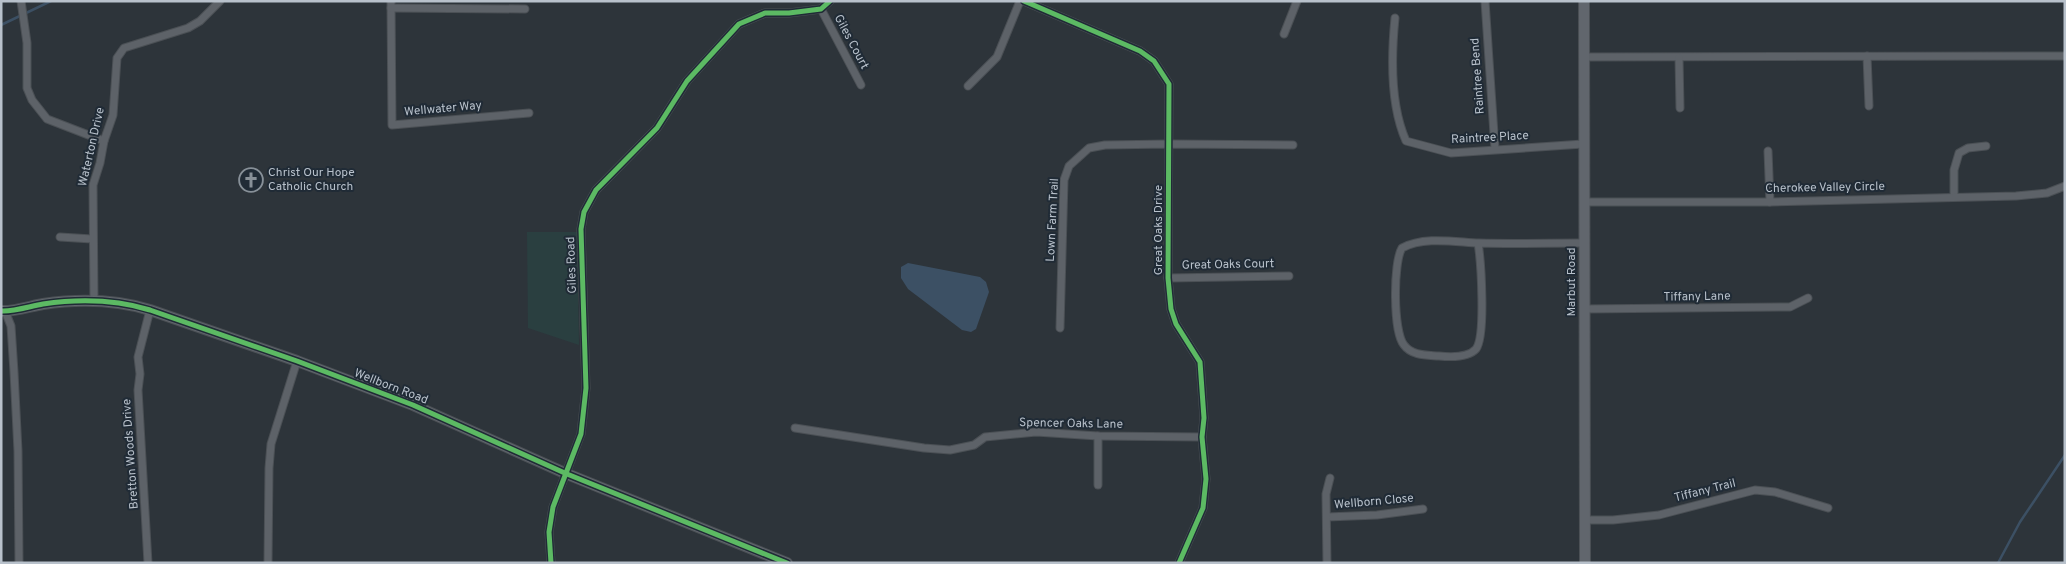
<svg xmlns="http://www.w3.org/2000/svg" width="2066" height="564" viewBox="0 0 2066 564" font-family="Overpass,sans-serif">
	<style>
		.green { fill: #2a3f40 }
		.water { fill: #3c5064 }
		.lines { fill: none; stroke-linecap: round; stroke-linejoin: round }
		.stream { stroke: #3c5064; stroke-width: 2.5 }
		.street-casing { stroke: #4b5055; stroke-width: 9 }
		.secondary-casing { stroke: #4b5055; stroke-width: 12 }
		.street { stroke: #5d6268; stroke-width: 7 }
		.secondary { stroke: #61666d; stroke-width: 10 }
		.cycleway-casing { stroke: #202b36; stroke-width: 8 }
		.cycleway { stroke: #5cba63; stroke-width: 5 }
		.labels { text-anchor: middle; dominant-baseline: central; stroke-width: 4; stroke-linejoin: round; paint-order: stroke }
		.street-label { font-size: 12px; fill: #b8c1cb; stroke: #202b36 }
		.poi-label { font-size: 12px; fill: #b8c1cb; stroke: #202b36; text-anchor: start }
	</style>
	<rect width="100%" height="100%" fill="#2d343a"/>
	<polygon class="green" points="527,232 577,232 579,345 528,328"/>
	<polygon class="water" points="908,263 980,277 986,282 989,292 976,329 971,332 962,330 908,289 901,278 901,267"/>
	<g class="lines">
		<g class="stream">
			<polyline points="1,25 51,1"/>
			<polyline points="1998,563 2020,522 2065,455"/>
		</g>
		<g class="street-casing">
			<g id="street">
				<polyline points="21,1 27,43 27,88 32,100 47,119 104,141"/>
				<polyline points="391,1 392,125 529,113"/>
				<polyline points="1024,1 1140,51 1154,61 1169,84 1168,278 1171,309 1176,324 1200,362 1204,418 1202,437 1206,479 1203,508 1179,563"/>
				<polyline points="1485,1 1495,149"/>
				<polyline points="391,8 525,9"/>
				<polyline points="821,9 861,85"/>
				<path d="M1395 18C1391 58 1390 105 1406 141L1451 153 1583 144"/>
				<polyline points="1284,34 1297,1"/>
				<polyline points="1867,56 1869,106"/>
				<polyline points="1584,57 2065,56"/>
				<polyline points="1679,58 1680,108"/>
				<polyline points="968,86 997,57 1020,1"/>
				<polyline points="1768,151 1770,202"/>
				<polyline points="1954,196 1954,170 1959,153 1968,148 1986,146"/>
				<polyline points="1584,202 1770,202 2016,196 2047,193 2065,186"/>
				<polyline points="60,237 92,239"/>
				<path d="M1478 243C1481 261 1486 336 1476 349 1468 358 1449 357 1439 356 1427 355 1412 356 1404 345 1393 332 1393 262 1402 248 1424 236 1455 242 1479 243 1514 244 1549 243 1584 243"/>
				<polyline points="1168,278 1289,276"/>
				<polyline points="94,302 93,185 100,163 104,141 113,115 117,58 124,48 188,28 200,21 220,1"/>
				<polyline points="1584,309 1790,307 1808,298"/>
				<polyline points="5,311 11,326 14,372 18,451 19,563"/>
				<polyline points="1060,328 1064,180 1069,166 1089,148 1105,145 1169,144 1293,145"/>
				<polyline points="795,428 924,448 950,450 974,445 985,437 1036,432 1098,436 1202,437"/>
				<polyline points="1098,436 1098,485"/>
				<polyline points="1327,517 1377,515 1423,509"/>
				<polyline points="1585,520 1613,520 1659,515 1755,490 1775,492 1828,508"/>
				<polyline points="148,563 138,390 140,374 138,357 150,310"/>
				<polyline points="268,563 269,468 271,444 297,361"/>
				<polyline points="551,563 549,532 553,507 581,434 586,388 581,229 584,212 596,190 657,128 687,81 739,24 765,13 789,13 821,9 830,1"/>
				<polyline points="1327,563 1326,494 1330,478"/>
			</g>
		</g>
		<g class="secondary-casing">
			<g id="secondary">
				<polyline points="1584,1 1585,563"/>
				<path d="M1 311C13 312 31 306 43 304 78 299 117 300 150 310L297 361 413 405 567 474 787 563"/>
			</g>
		</g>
		<use href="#street" class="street"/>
		<use href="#secondary" class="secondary"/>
		<g class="cycleway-casing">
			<g id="cycleway">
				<polyline points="1024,1 1140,51 1154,61 1169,84 1168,278 1171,309 1176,324 1200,362 1204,418 1202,437 1206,479 1203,508 1179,563"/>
				<path d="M1 311C13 312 31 306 43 304 78 299 117 300 150 310L297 361 413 405 567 474 787 563"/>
				<polyline points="551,563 549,532 553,507 581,434 586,388 581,229 584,212 596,190 657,128 687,81 739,24 765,13 789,13 821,9 830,1"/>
			</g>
		</g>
		<use href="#cycleway" class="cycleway"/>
	</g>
	<defs>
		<g id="church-ring" transform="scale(1.25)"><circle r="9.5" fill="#202b36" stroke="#879098" stroke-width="1.5"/><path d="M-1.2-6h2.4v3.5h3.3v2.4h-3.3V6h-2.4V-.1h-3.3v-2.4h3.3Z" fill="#879098"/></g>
	</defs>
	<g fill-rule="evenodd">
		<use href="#church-ring" x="251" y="180"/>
	</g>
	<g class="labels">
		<g class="street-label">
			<text transform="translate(851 42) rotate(62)">Giles Court</text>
			<text transform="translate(1478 76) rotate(-94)">Raintree Bend</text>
			<text transform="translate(443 109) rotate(-5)">Wellwater Way</text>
			<text transform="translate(1490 138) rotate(-3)">Raintree Place</text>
			<text transform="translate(92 147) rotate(-77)">Waterton Drive</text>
			<text transform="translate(1825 188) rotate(-1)">Cherokee Valley Circle</text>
			<text transform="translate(1053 220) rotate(-87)">Lown Farm Trail</text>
			<text transform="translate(1159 230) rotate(-90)">Great Oaks Drive</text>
			<text transform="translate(572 265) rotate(-92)">Giles Road</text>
			<text transform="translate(1228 265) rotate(-1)">Great Oaks Court</text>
			<text transform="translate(1572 282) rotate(-90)">Marbut Road</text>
			<text transform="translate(1697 297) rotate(-1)">Tiffany Lane</text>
			<text transform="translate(391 387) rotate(21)">Wellborn Road</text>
			<text transform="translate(1071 424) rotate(1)">Spencer Oaks Lane</text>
			<text transform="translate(131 454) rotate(-94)">Bretton Woods Drive</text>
			<text transform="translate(1705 491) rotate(-14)">Tiffany Trail</text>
			<text transform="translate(1374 502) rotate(-5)">Wellborn Close</text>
		</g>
		<g class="poi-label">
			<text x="268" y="173">Christ Our Hope<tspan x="268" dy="14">Catholic Church</tspan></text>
		</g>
	</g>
	<rect width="2066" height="564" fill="none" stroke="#b8c1cb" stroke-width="5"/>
</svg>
